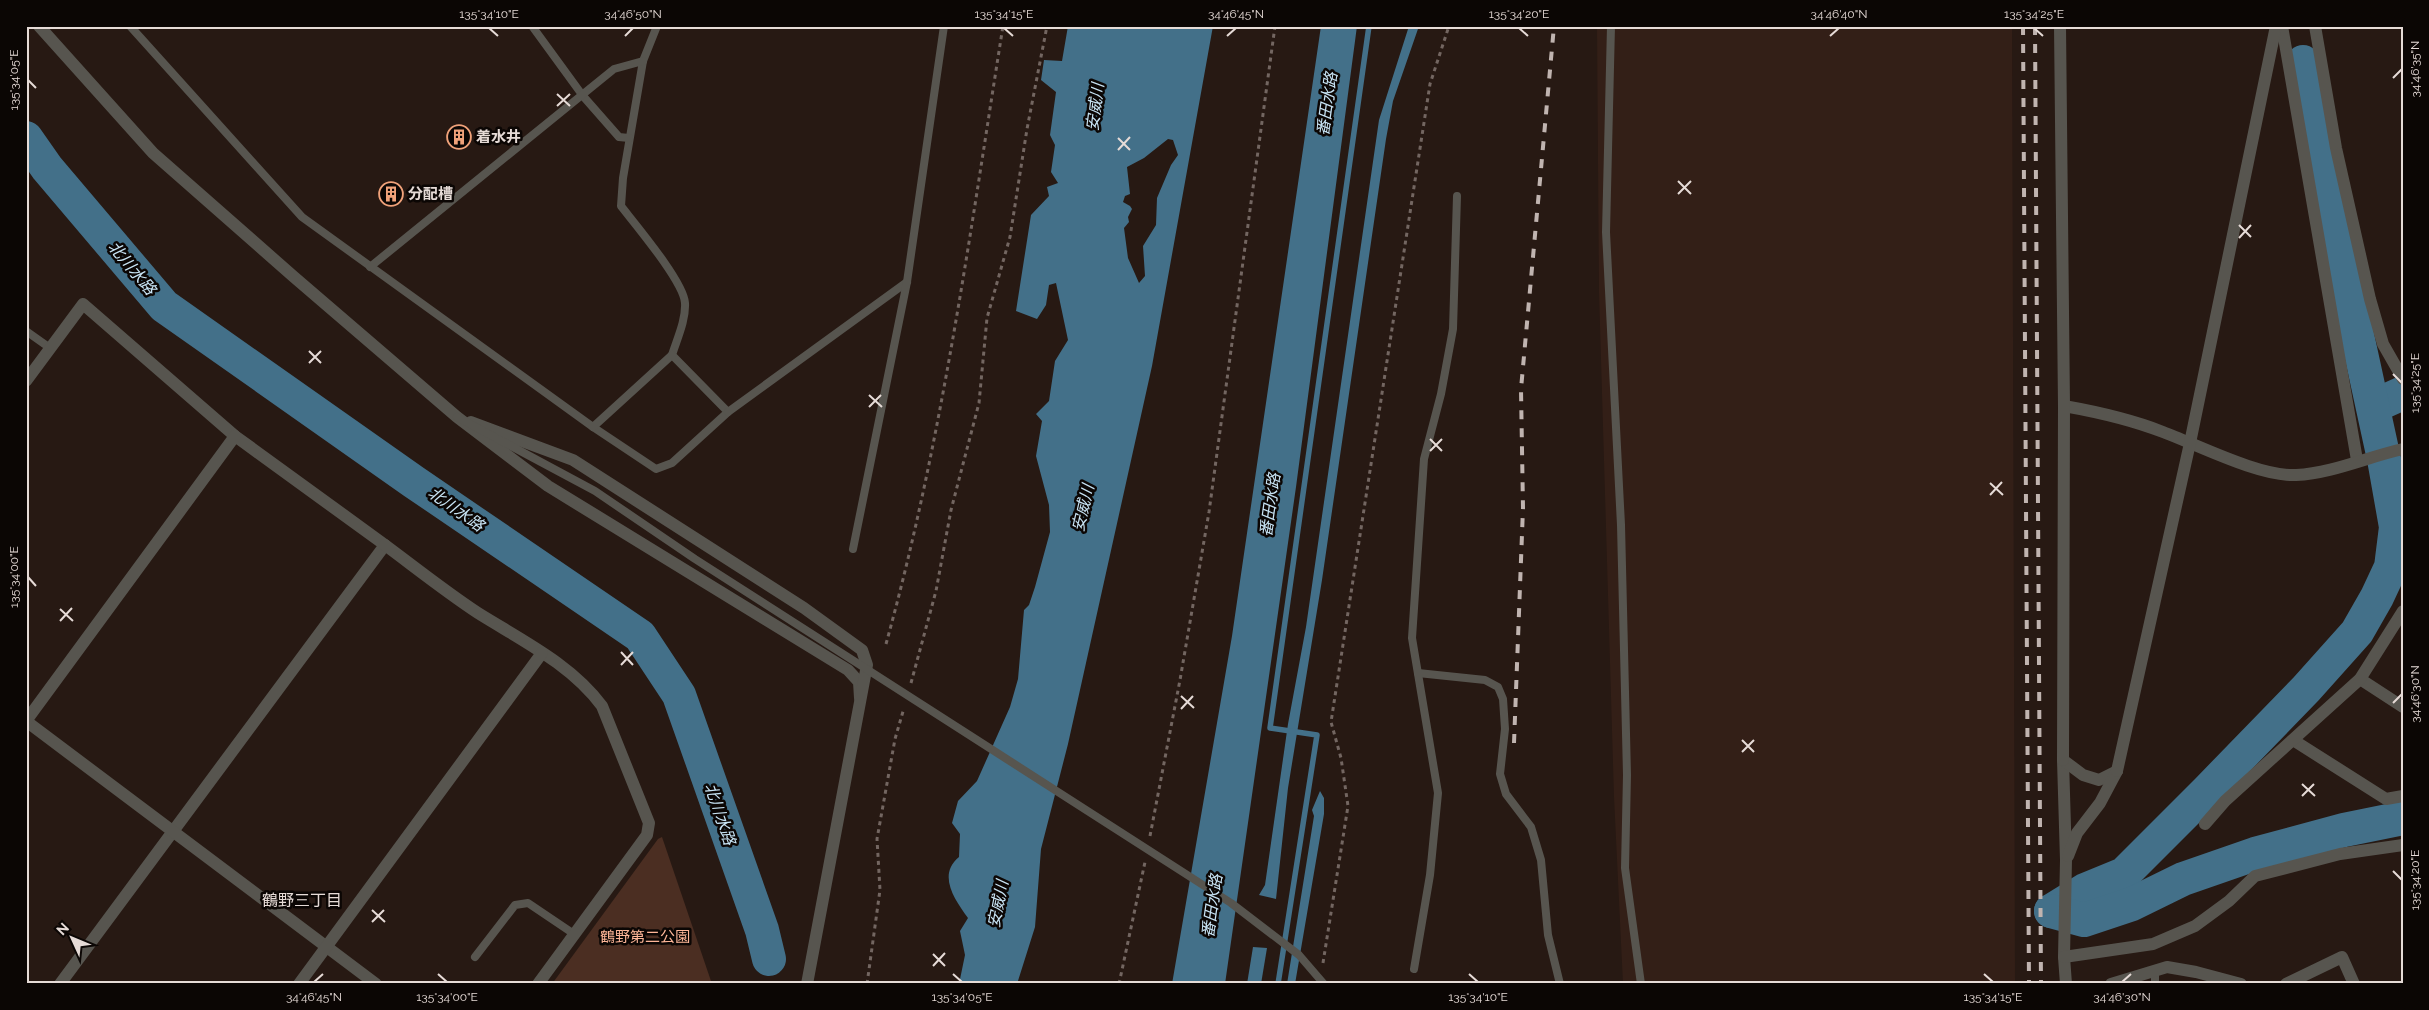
<svg xmlns="http://www.w3.org/2000/svg" width="2429" height="1010" viewBox="0 0 2429 1010" font-family="Raleway,'Noto Sans JP',sans-serif">
	<style>
		.built { fill: #331f17 }
		.green { fill: #4b2e22 }
		.water { fill: #437089; fill-rule: evenodd }
		.lines { fill: none; stroke-linecap: round; stroke-linejoin: round }
		.stream { stroke: #437089; stroke-width: 5.5 }
		.river { stroke: #437089; stroke-width: 34 }
		.path { stroke: #736661; stroke-width: 3; stroke-dasharray: 4 4; stroke-linecap: butt }
		.service { stroke: #57554f; stroke-width: 8 }
		.minor { stroke: #57554f; stroke-width: 12 }
		.tertiary { stroke: #57554f; stroke-width: 12 }
		.rail { stroke: #c0b4b0; stroke-width: 4; stroke-dasharray: 9 9; stroke-linecap: butt }
		.service-bridge { stroke: #57554f; stroke-width: 8 }
		.ticks { fill: none; stroke: #e6dbd7; stroke-width: 2 }
		.labels { text-anchor: middle; dominant-baseline: central; stroke-width: 5; stroke-linejoin: round; paint-order: stroke }
		.poi-label { font-size: 15px; font-weight: bold; fill: #e6dbd7; stroke: #0b0604; text-anchor: start }
		.park-label { font-size: 15px; fill: #feb698; stroke: #0b0604 }
		.water-label { font-size: 16px; font-style: italic; fill: #c9e5f6; stroke: #0b0604 }
		.neighbourhood-label { font-size: 16px; fill: #e6dbd7; stroke: #0b0604 }
		.neatline { fill: none; stroke: #e6dbd7; stroke-width: 2 }
		.ticks-label { font-size: 12px; text-anchor: middle; fill: #e6dbd7 }
	</style>
	<rect width="100%" height="100%" fill="#271913"/>
	<polygon class="built" points="1597,26 2012,26 2015,984 1623,984 1614,797 1599,292"/>
	<polygon class="green" points="662,837 712,984 552,984 658,839"/>
	<g class="water">
		<path d="M1068 26H1213L1152 366 1068 744 1041 849 1035 927 1017 984H959L965 955 960 931 968 918C955 900 937 875 959 857L960 834 952 823 958 801 977 781 1010 707 1018 679 1024 610 1029 605 1035 587 1050 532 1049 505 1036 456 1042 421 1036 414 1049 401 1055 361 1068 340 1056 283 1049 285 1046 305 1037 319 1016 311 1031 215 1049 196 1047 187 1058 183 1051 172 1055 145 1050 135 1056 92 1041 80 1044 60 1062 61ZM1168 139 1173 140 1178 155 1171 165 1157 198 1156 225 1143 246 1145 276 1139 283 1128 258 1124 228 1129 222 1128 217 1132 209 1130 206 1123 202 1125 196 1130 194 1127 167 1144 158Z"/>
		<polygon points="1321,26 1357,26 1296,487 1225,984 1172,984 1232,636"/>
		<polygon points="1409,26 1419,26 1393,101 1386,139 1322,580 1288,788 1276,899 1259,895 1265,885 1288,724 1306,627 1379,120"/>
		<polygon points="1320,791 1324,798 1324,814 1295,984 1287,984 1314,816 1312,810"/>
		<polygon points="1253,947 1267,948 1261,984 1247,984"/>
	</g>
	<g class="lines">
		<polyline class="stream" points="1278,984 1317,735 1270,728 1369,26"/>
		<g class="river">
			<polyline points="26,138 47,168 164,306 414,482 640,636 679,695 762,930 769,959"/>
			<polyline points="2374,406 2403,393"/>
			<polyline points="2051,911 2085,890 2124,874 2207,791 2306,689 2357,632 2377,597 2391,567 2396,527 2384,459 2341,261 2303,62"/>
			<polyline points="2051,911 2084,920 2132,904 2183,879 2255,854 2344,830 2403,818"/>
		</g>
		<g class="path">
			<path d="M886 644C942 442 970 233 1003 26"/>
			<polyline points="911,683 936,591 951,510 979,403 987,318 1010,237 1027,129 1047,26"/>
			<polyline points="1150,836 1180,680 1209,512 1275,26"/>
			<polyline points="1323,963 1348,806 1341,758 1331,722 1430,84 1449,26"/>
			<polyline points="867,984 880,890 877,839 895,739 904,708"/>
			<polyline points="1119,984 1145,862"/>
		</g>
		<g class="service">
			<path d="M130 26 302 217 593 427 656 469 672 463 728 412 672 355C677 339 686 320 685 303 684 282 635 224 621 206L623 178 643 61 657 26"/>
			<polyline points="532,26 583,96 619,137 629,138"/>
			<polyline points="1611,26 1606,232 1621,525 1627,775 1625,868 1641,984"/>
			<polyline points="370,267 614,69 643,61"/>
			<polyline points="26,331 50,348"/>
			<polyline points="728,412 907,282"/>
			<polyline points="593,427 672,355"/>
			<polyline points="853,549 907,282 944,26"/>
			<polyline points="1418,673 1485,680 1498,687 1503,699 1505,729 1500,774 1506,794 1531,827 1541,860 1548,935 1560,984"/>
			<polyline points="475,957 515,905 528,903 574,934"/>
			<polyline points="1414,969 1430,875 1438,793 1412,638 1424,459 1441,394 1453,329 1457,196"/>
			<polyline points="2155,971 2155,984"/>
		</g>
		<g class="minor">
			<polyline points="2282,26 2357,460"/>
			<polyline points="2315,26 2336,148 2370,299 2383,344 2403,379"/>
			<polyline points="26,381 83,304 235,436 385,545 60,984"/>
			<path d="M2064 406C2098 412 2130 419 2163 432 2198 445 2260 477 2296 475 2333 473 2367 457 2403 449"/>
			<polyline points="2360,679 2403,707"/>
			<polyline points="26,721 376,984"/>
			<polyline points="26,721 235,436"/>
			<polyline points="2293,740 2386,799 2403,796"/>
			<polyline points="2063,760 2066,860 2064,957 2066,984"/>
			<polyline points="2063,760 2083,775 2099,780 2117,771"/>
			<polyline points="2205,824 2225,801 2360,679 2403,611"/>
			<polyline points="2068,856 2077,833 2100,803 2117,771"/>
			<polyline points="2064,957 2153,944 2195,926 2229,901 2255,876 2340,854 2403,845"/>
			<polyline points="2111,984 2167,967 2196,972 2241,984"/>
			<polyline points="2286,984 2342,957 2354,984"/>
		</g>
		<g class="tertiary">
			<polyline points="39,26 153,153 294,277 457,417 548,486 848,670 859,682 860,698"/>
			<polyline points="2060,26 2064,406 2063,760"/>
			<polyline points="471,422 573,460 804,608 862,650 867,665 807,984"/>
			<path d="M385 545C416 568 446 592 478 613 521 640 571 664 602 706L649 823 647 835 538 984"/>
			<polyline points="2117,771 2190,443 2276,26"/>
			<polyline points="299,984 542,653"/>
		</g>
		<g class="rail">
			<polyline points="2023,26 2029,984"/>
			<polyline points="2035,26 2041,984"/>
			<polyline points="1514,743 1523,508 1521,389 1554,26"/>
		</g>
		<polyline class="service-bridge" points="457,417 595,491 695,559 1231,903 1299,955 1324,984"/>
	</g>
	<path class="ticks" d="M489 28 498 36M1004 28 1013 36M1519 28 1528 36M2034 28 2043 36M625 36 633 28M1227 36 1236 28M1830 36 1839 28M2393 78 2402 69M28 80 36 88M557 94 570 106M557 106 570 94M1118 138 1130 150M1118 150 1130 137M1678 181 1691 194M1678 194 1691 181M2239 225 2251 237M2239 238 2251 225M309 351 321 363M309 363 321 351M2393 374 2402 383M869 395 882 407M869 407 881 395M1430 439 1442 451M1430 451 1442 439M1990 483 2003 495M1990 495 2002 482M28 577 36 586M60 609 73 621M60 621 72 608M621 652 633 665M621 665 633 652M1181 696 1194 708M2393 703 2402 694M1181 709 1193 696M1742 740 1754 752M1742 752 1754 740M2302 784 2315 796M2302 796 2314 784M2393 871 2402 880M372 910 385 922M372 922 384 910M933 954 945 966M933 966 945 953M438 974 447 982M953 974 962 982M1469 974 1478 982M1984 974 1993 982M314 982 323 974M2122 982 2131 974"/>
	<defs>
		<g id="building-ring" transform="scale(1.25)"><circle r="9.5" fill="#0b0604" stroke="#f0a27a" stroke-width="1.5"/><path d="M-4-6H4V6H1V3H-1V6H-4ZM-2.5-4.3h1.7v1.8h-1.7ZM.8-4.3h1.7v1.8H.8ZM-2.5-1h1.7V.8h-1.7ZM.8-1h1.7V.8H.8Z" fill="#f0a27a"/></g>
	</defs>
	<g fill-rule="evenodd">
		<use href="#building-ring" x="459" y="137"/>
		<use href="#building-ring" x="391" y="194"/>
	</g>
	<g class="labels">
		<g class="poi-label">
			<text x="476" y="137">着水井</text>
			<text x="408" y="194">分配槽</text>
		</g>
		<g class="park-label">
			<text x="645" y="937">鶴野第二公園</text>
		</g>
		<g class="water-label">
			<text transform="translate(1327 104) rotate(-82)">番田水路</text>
			<text transform="translate(1095 107) rotate(-83)">安威川</text>
			<text transform="translate(132 268) rotate(50)">北川水路</text>
			<text transform="translate(1270 505) rotate(-82)">番田水路</text>
			<text transform="translate(1083 508) rotate(-77)">安威川</text>
			<text transform="translate(456 509) rotate(35)">北川水路</text>
			<text transform="translate(720 814) rotate(71)">北川水路</text>
			<text transform="translate(998 904) rotate(-79)">安威川</text>
			<text transform="translate(1212 906) rotate(-82)">番田水路</text>
		</g>
		<g class="neighbourhood-label">
			<text x="302" y="900">鶴野三丁目</text>
		</g>
	</g>
	<rect width="2429" height="1010" fill="none" stroke="#0b0604" stroke-width="55"/>
	<g transform="translate(72 938) rotate(314)" stroke="#0b0604" stroke-width="4" paint-order="stroke">
	<path d="M0-4L9 19L0 12L-9 19Z" fill="#e6dbd7"/>
	<text y="-8" font-size="14" font-weight="bold" text-anchor="middle" fill="#e6dbd7">N</text>
	</g>
	<rect x="28" y="28" width="2374" height="954" class="neatline"/>
	<g class="ticks-label">
		<text x="489" y="18">135°34'10"E</text>
		<text x="633" y="18">34°46'50"N</text>
		<text x="1004" y="18">135°34'15"E</text>
		<text x="1236" y="18">34°46'45"N</text>
		<text x="1519" y="18">135°34'20"E</text>
		<text x="1839" y="18">34°46'40"N</text>
		<text x="2034" y="18">135°34'25"E</text>
		<text transform="translate(2415 69) rotate(-90)" y="4">34°46'35"N</text>
		<text transform="translate(14 80) rotate(-90)" y="4">135°34'05"E</text>
		<text transform="translate(2415 383) rotate(-90)" y="4">135°34'25"E</text>
		<text transform="translate(14 577) rotate(-90)" y="4">135°34'00"E</text>
		<text transform="translate(2415 694) rotate(-90)" y="4">34°46'30"N</text>
		<text transform="translate(2415 880) rotate(-90)" y="4">135°34'20"E</text>
		<text x="314" y="1001">34°46'45"N</text>
		<text x="447" y="1001">135°34'00"E</text>
		<text x="962" y="1001">135°34'05"E</text>
		<text x="1478" y="1001">135°34'10"E</text>
		<text x="1993" y="1001">135°34'15"E</text>
		<text x="2122" y="1001">34°46'30"N</text>
	</g>
</svg>
